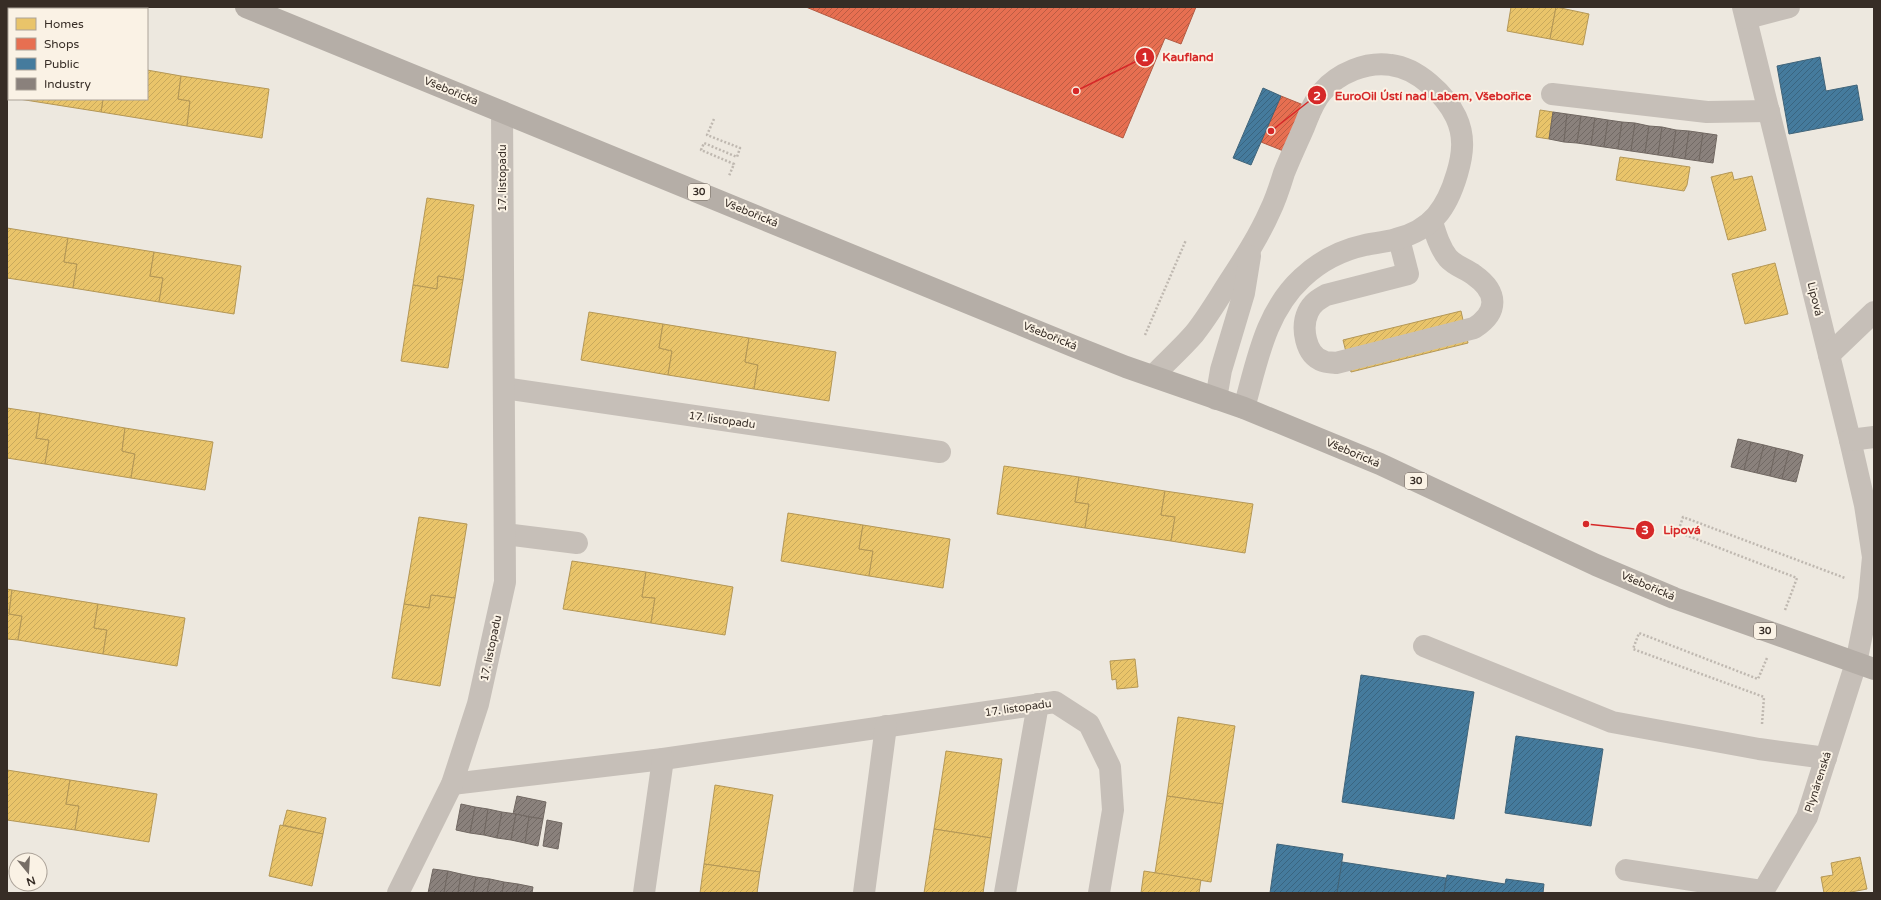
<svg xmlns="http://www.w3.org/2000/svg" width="1881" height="900" viewBox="0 0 1881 900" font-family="'Varela Round',sans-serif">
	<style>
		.homes { fill: url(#homes-hatch); stroke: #b49756 }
		.shops { fill: url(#shops-hatch); stroke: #b25b44 }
		.public { fill: url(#public-hatch); stroke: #416479 }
		.industry { fill: url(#industry-hatch); stroke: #716862 }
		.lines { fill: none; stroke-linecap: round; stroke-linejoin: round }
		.path { stroke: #bfb8b0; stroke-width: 2.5; stroke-dasharray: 2 2; stroke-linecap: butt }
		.minor { stroke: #c6bfb8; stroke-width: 22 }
		.major { stroke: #b5aea7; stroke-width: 22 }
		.labels { text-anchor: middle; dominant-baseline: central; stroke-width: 4; stroke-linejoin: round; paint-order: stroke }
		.shield { fill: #faf2e5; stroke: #72685f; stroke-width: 1 }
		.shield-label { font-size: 10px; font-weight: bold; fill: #372d26 }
		.street-label { font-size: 11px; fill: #372d26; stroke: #faf2e5 }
		.leader { fill: none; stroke: #d62828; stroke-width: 1.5 }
		.callout-dot { fill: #d62828; stroke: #faf2e5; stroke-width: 1.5 }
		.mark-label { font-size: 12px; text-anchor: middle; font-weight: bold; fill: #fff }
		.callout-label { font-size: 12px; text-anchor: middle; font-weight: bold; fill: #d62828; stroke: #faf2e5; stroke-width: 4; stroke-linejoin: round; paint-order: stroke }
	</style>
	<defs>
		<pattern id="homes-hatch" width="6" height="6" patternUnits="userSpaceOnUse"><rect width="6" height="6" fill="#e9c46a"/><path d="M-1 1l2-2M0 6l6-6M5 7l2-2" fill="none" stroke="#c8a95c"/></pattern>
		<pattern id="shops-hatch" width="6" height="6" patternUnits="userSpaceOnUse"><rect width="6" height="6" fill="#e76f51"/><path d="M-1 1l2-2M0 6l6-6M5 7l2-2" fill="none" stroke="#bc5c43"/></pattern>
		<pattern id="public-hatch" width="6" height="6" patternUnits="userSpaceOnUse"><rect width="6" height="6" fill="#457b9d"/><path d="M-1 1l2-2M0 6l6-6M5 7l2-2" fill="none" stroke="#3a6580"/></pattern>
		<pattern id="industry-hatch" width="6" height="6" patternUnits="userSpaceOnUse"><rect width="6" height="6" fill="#8a817c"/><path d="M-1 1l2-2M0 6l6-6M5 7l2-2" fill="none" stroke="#726a65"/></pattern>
	</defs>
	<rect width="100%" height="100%" fill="#ede8df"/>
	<g class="homes">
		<polygon points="1511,7 1556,7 1550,39 1507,31"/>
		<polygon points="1556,7 1589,14 1583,45 1550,39"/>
		<polygon points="147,70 181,76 178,99 190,101 187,126 101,112 103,99 147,99"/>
		<polygon points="181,76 269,89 262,138 187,126 190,101 178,99"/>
		<polygon points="19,99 103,99 101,112"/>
		<polygon points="1540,110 1553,112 1549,139 1536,137"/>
		<polygon points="1620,157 1690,167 1687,185 1684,191 1616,180"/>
		<polygon points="1732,172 1734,180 1752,176 1766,230 1728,240 1711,177"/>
		<polygon points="427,198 474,205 463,280 438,276 437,289 413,285"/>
		<polygon points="7,228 68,238 64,262 77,264 73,288 7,278"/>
		<polygon points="68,238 154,252 150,276 163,278 159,302 73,288 77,264 64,262"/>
		<polygon points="154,252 241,266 234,314 159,302 163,278 150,276"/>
		<polygon points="1775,263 1788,314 1745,324 1732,274"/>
		<polygon points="438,276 463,280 448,368 401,361 413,285 437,289"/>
		<polygon points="1461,311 1468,343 1351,372 1343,340"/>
		<polygon points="589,312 663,324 659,348 672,351 668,375 581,360"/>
		<polygon points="663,324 749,338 745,362 758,365 754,389 668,375 672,351 659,348"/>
		<polygon points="749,338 836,352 829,401 754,389 758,365 745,362"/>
		<polygon points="7,408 40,413 36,438 49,440 45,464 7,458"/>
		<polygon points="40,413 125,428 122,451 135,454 131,478 45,464 49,440 36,438"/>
		<polygon points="125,428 213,442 205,490 131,478 135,454 122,451"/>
		<polygon points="1004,466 1079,477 1075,502 1089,504 1085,528 997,514"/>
		<polygon points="1079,477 1165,491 1161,515 1175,517 1171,541 1085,528 1089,504 1075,502"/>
		<polygon points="1165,491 1253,504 1245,553 1171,541 1175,517 1161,515"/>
		<polygon points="788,513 863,525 859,549 873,551 869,576 781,561"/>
		<polygon points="419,517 467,524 455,598 431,595 429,608 404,604"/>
		<polygon points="863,525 950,539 943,588 869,576 873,551 859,549"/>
		<polygon points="572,561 646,572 642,597 655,598 651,623 563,609"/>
		<polygon points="646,572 733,587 725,635 651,623 655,598 642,597"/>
		<polygon points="7,589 12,590 9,614 22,616 18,640 7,639"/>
		<polygon points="12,590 98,604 94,628 107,630 103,654 18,640 22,616 9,614"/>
		<polygon points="431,595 455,598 440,686 392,678 404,604 429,608"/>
		<polygon points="98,604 185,618 177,666 103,654 107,630 94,628"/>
		<polygon points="1135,659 1138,687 1117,689 1116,679 1112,680 1110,661"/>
		<polygon points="1178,717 1235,726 1223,804 1167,796"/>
		<polygon points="946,751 1002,759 991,838 934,829"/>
		<polygon points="7,770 70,780 66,804 79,806 75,830 7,820"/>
		<polygon points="70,780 157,794 149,842 75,830 79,806 66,804"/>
		<polygon points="715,785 773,795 760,872 704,864"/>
		<polygon points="1167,796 1223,804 1211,882 1155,873"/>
		<polygon points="287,810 326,818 323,834 283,825"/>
		<polygon points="280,825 323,834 312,886 269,876"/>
		<polygon points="934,829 991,838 983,893 924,893"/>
		<polygon points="1860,857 1867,889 1846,893 1824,893 1821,877 1833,875 1831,863"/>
		<polygon points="704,864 760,872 757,893 700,893"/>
		<polygon points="1144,871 1201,880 1199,893 1141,893"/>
	</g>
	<g class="shops">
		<polygon points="806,7 1196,7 1181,44 1165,38 1123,138"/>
		<polygon points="1281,96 1321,112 1301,158 1261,142"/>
	</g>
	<g class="public">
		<polygon points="1820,57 1826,91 1857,85 1863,120 1789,134 1777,66"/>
		<polygon points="1263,88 1281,96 1251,165 1233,158"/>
		<polygon points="1361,675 1474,692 1454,819 1342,802"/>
		<polygon points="1516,736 1603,749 1591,826 1505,813"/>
		<polygon points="1277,844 1343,854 1337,893 1270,893"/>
		<polygon points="1342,862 1446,878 1444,893 1337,893"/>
		<polygon points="1447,875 1505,884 1506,879 1544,884 1543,893 1444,893"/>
	</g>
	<g class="industry">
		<polygon points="1553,112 1567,114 1564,142 1549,139"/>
		<polygon points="1567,114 1581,116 1577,143 1564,142"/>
		<polygon points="1581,116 1595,118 1591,145 1577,143"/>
		<polygon points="1595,118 1608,120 1604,147 1591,145"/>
		<polygon points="1608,120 1622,122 1618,149 1604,147"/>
		<polygon points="1622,122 1635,123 1631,151 1618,149"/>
		<polygon points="1635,123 1649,126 1645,153 1631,151"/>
		<polygon points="1649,126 1662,127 1658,155 1645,153"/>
		<polygon points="1662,127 1676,130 1672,157 1658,155"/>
		<polygon points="1676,130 1689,131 1685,159 1672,157"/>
		<polygon points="1689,131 1703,133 1699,161 1685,159"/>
		<polygon points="1703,133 1717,135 1713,163 1699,161"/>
		<polygon points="1738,439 1751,442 1744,470 1731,467"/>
		<polygon points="1751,442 1764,445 1757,473 1744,470"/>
		<polygon points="1764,445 1776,448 1770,476 1757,473"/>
		<polygon points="1776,448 1789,451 1782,479 1770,476"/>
		<polygon points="1789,451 1803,455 1796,482 1782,479"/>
		<polygon points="517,796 546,802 543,819 513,814"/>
		<polygon points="461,804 475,807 470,833 456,830"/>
		<polygon points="475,807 488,809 484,835 470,833"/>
		<polygon points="488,809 502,812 497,838 484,835"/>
		<polygon points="502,812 516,814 511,840 497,838"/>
		<polygon points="516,814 529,817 525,843 511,840"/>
		<polygon points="529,817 543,819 538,846 525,843"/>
		<polygon points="547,820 562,823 558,849 543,846"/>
		<polygon points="433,869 448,871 444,893 428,893"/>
		<polygon points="448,871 461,874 458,893 444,893"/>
		<polygon points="461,874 476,877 473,893 458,893"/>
		<polygon points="476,877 490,879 487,893 473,893"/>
		<polygon points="490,879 504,882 502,893 487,893"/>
		<polygon points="504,882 518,884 516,893 502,893"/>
		<polygon points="518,884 533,887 532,893 516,893"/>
	</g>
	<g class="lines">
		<g class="path">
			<polyline points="714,119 707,135 740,148 737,157 704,143 701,150 734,164 729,176"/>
			<polyline points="1145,335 1186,240"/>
			<polyline points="1785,610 1797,578 1678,532 1683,517 1845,578"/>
			<polyline points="1762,724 1764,697 1633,649 1639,633 1758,679 1767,658"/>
		</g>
		<g class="minor">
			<polyline points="1743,7 1850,440 1865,505 1873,557 1869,599 1856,663 1807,817 1762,893"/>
			<polyline points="1747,18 1789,7"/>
			<polyline points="1552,94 1707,112 1769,111"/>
			<path d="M1399 239 1408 274 1326 295C1319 299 1312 303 1308 312 1301 327 1305 355 1323 361 1327 363 1332 362 1336 363L1474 328C1499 312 1498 292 1474 275 1466 269 1455 266 1448 258 1440 248 1436 235 1432 222"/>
			<polyline points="1829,355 1874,312"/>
			<path d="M1153 376C1166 362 1181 349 1194 334 1207 318 1218 299 1229 282 1244 259 1259 236 1270 211 1276 199 1280 186 1284 173 1290 158 1297 143 1304 127 1309 115 1313 102 1322 92 1338 73 1367 61 1391 65 1417 68 1445 94 1456 117 1465 136 1463 154 1457 174 1447 208 1432 230 1396 239 1386 242 1375 243 1365 245 1342 250 1319 262 1302 278 1265 312 1257 362 1244 408"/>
			<polyline points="504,388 940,452"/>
			<polyline points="1216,399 1221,370 1244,293 1250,256"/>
			<polyline points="1850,440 1874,437"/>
			<polyline points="505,534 577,543"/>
			<polyline points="1424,646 1612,722 1759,749 1826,758"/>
			<polyline points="452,784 663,759 1055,702 1089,724 1110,767 1113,810 1099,893"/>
			<polyline points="1626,870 1763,891"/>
			<polyline points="398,893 452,784 478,704 505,582 502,112"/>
			<polyline points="644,893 663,759"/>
			<polyline points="864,893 886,726"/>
			<polyline points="1005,893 1038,704"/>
		</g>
		<polyline class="major" points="246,7 1073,346 1126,367 1244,408 1380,464 1596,565 1674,598 1874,669"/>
	</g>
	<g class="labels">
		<g class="shield">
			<rect x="688" y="184" width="22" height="16" rx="3"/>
			<rect x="1405" y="473" width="22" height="16" rx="3"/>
			<rect x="1754" y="623" width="22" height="16" rx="3"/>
		</g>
		<g class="shield-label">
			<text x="699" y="192">30</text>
			<text x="1416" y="481">30</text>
			<text x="1765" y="631">30</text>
		</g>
		<g class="street-label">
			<text transform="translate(451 91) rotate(22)">Všebořická</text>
			<text transform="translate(502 178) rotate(-90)">17. listopadu</text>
			<text transform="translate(751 213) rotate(22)">Všebořická</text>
			<text transform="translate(1815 299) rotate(76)">Lipová</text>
			<text transform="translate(1050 336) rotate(22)">Všebořická</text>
			<text transform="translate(722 420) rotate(8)">17. listopadu</text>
			<text transform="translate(1353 453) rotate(23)">Všebořická</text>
			<text transform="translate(1648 586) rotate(23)">Všebořická</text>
			<text transform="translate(491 648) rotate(-78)">17. listopadu</text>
			<text transform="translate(1018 708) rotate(-8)">17. listopadu</text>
			<text transform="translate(1818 782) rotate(-72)">Plynárenská</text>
		</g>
	</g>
	<path class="leader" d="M1076 91L1145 57M1271 131L1317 95M1586 524L1645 530"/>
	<g class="callout-dot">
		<circle cx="1076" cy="91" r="4"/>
		<circle cx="1271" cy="131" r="4"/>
		<circle cx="1586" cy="524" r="4"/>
		<circle cx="1145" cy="57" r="10"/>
		<circle cx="1317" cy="95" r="10"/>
		<circle cx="1645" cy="530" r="10"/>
	</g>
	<g class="mark-label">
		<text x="1145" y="61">1</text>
		<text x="1317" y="100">2</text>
		<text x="1645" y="534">3</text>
	</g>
	<g class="callout-label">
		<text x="1188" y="61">Kaufland</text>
		<text x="1433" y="100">EuroOil Ústí nad Labem, Všebořice</text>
		<text x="1682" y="534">Lipová</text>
	</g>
	<rect width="1881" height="900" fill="none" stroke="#372d26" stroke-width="16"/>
	<rect x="8" y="8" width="140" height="92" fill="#faf2e5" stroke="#aca399"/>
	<rect x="16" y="18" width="20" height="12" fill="#e9c46a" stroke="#aca399"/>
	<text x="44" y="28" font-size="12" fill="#372d26">Homes</text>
	<rect x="16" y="38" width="20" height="12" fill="#e76f51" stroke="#aca399"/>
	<text x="44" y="48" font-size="12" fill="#372d26">Shops</text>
	<rect x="16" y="58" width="20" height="12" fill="#457b9d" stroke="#aca399"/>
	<text x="44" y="68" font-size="12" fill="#372d26">Public</text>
	<rect x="16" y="78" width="20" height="12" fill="#8a817c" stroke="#aca399"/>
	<text x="44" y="88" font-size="12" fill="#372d26">Industry</text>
	<g transform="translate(28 872) rotate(162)"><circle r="19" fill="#faf2e5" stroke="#aca399"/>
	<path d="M0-3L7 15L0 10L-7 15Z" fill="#776e67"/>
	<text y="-6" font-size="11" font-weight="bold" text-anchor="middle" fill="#372d26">N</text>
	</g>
</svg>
